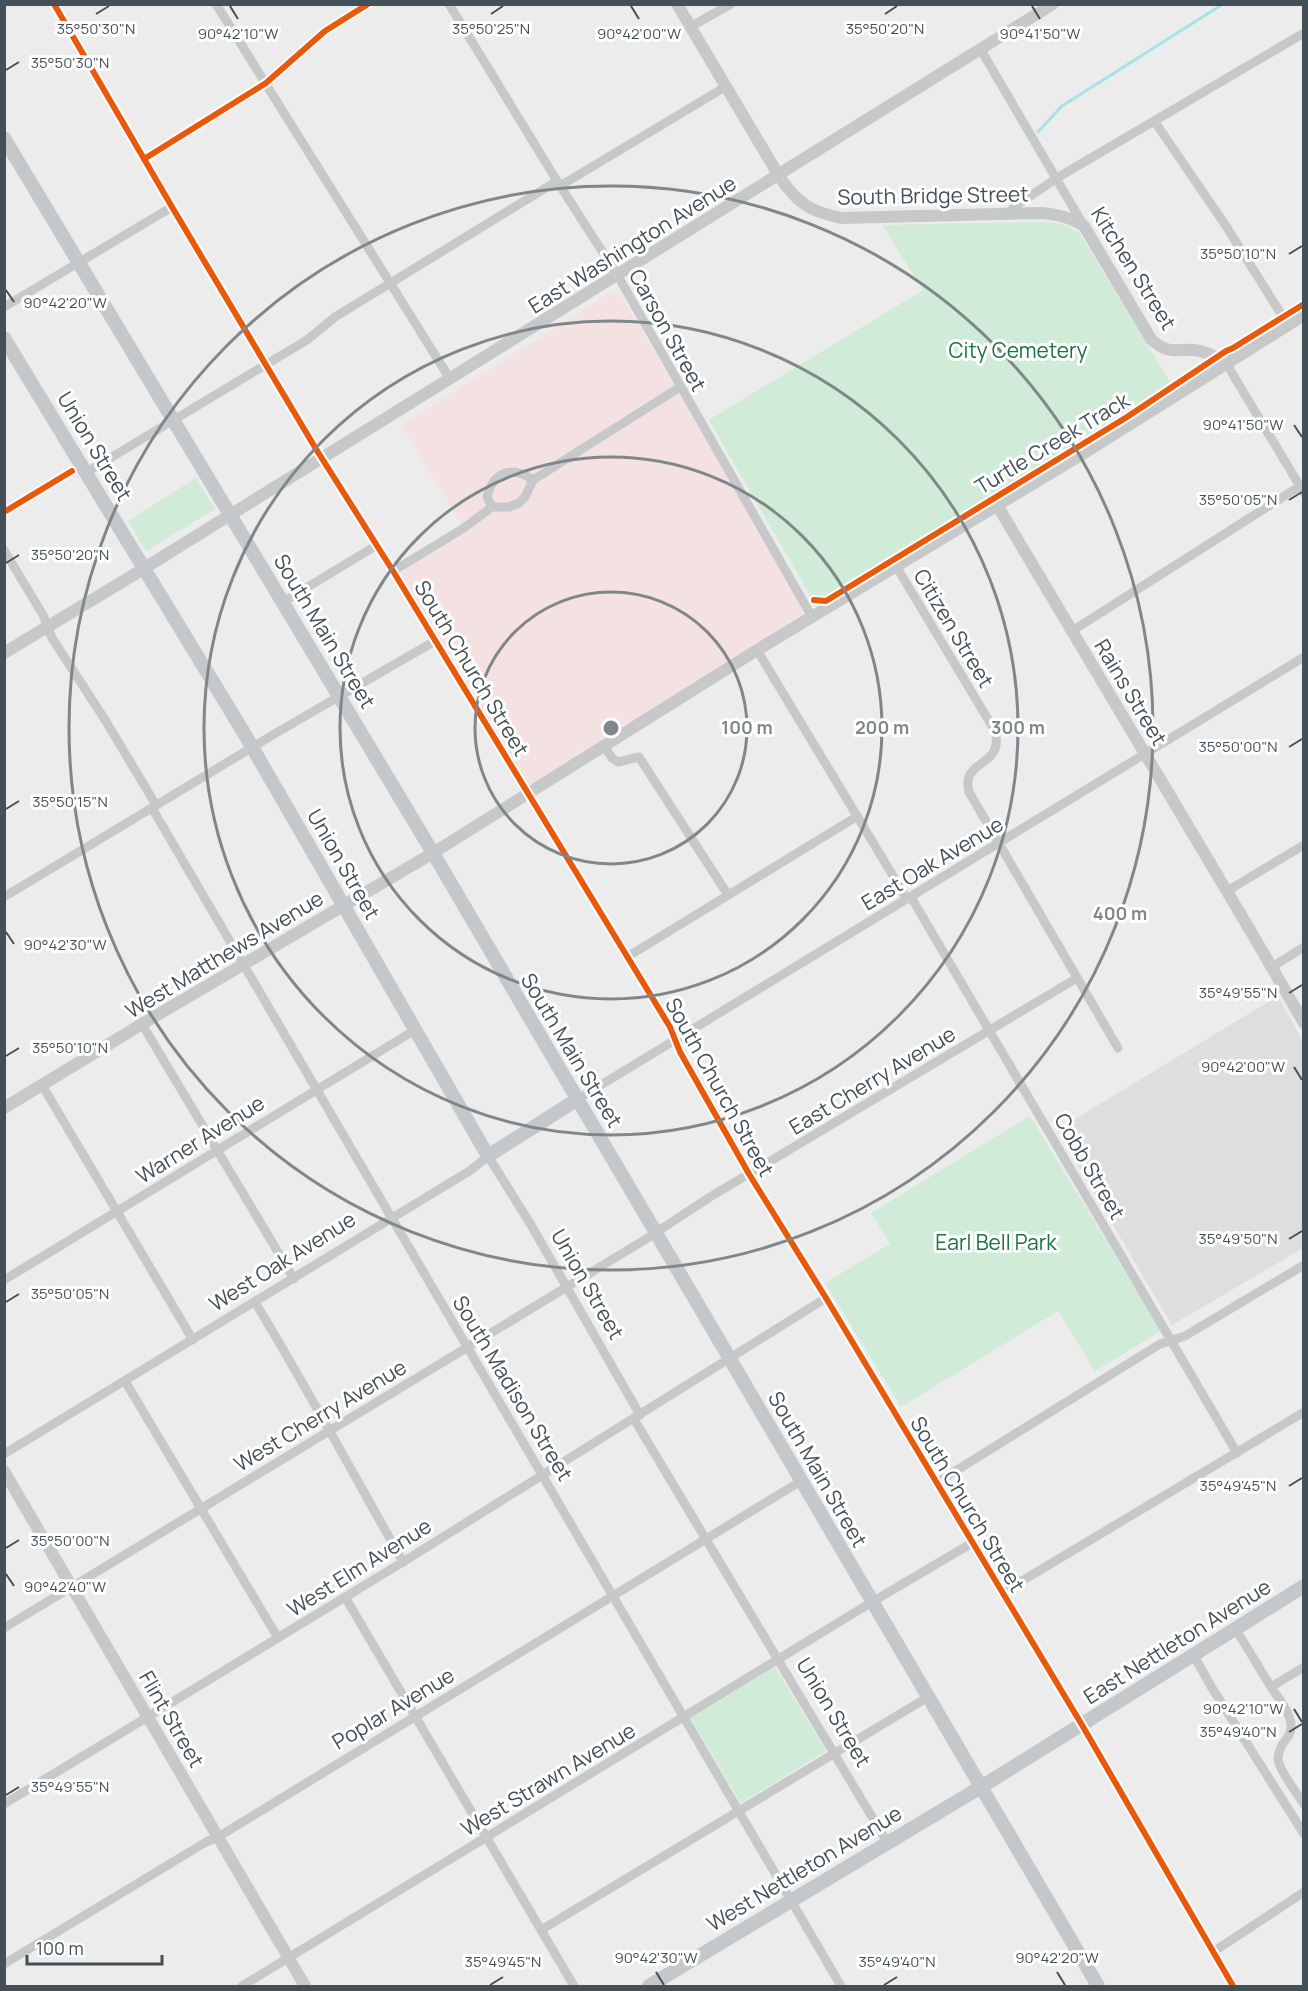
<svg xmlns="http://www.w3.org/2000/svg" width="1308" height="1991" viewBox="0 0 1308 1991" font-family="Manrope,sans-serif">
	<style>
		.education { fill: #dfdddd }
		.medical { fill: #f4e2e3 }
		.green { fill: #d0ebd8 }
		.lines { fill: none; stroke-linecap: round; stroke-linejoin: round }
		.stream { stroke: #a6e2e8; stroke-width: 3 }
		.minor { stroke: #c6c8ca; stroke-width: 9 }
		.tertiary { stroke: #c6c8ca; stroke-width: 12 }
		.secondary { stroke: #c5c8cb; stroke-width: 14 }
		.cycleway-casing { stroke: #fff; stroke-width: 10 }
		.cycleway { stroke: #e8590c; stroke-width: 6 }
		.ticks { fill: none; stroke: #445057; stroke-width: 2 }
		.ring { fill: none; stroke: #7f878b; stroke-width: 3 }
		.labels { text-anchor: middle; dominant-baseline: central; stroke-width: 6; stroke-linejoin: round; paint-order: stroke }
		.street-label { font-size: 21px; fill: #445057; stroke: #fff }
		.park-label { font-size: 21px; fill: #1a743e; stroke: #fff }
		.ticks-label { font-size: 15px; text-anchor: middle; fill: #445057; stroke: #fff; stroke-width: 6; stroke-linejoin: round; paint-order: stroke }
		.centre { fill: #7f878b; stroke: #fff; stroke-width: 3 }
		.ring-label { font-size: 18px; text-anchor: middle; font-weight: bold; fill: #7f878b; stroke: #fff; stroke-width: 6; stroke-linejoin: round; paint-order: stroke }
	</style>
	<rect width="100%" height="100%" fill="#edecec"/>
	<polygon class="education" points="1278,996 1303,1042 1303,1248 1172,1325 1057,1130"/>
	<polygon class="medical" points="610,293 621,295 810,616 528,793 393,571 464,528 401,425"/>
	<g class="green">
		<path d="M1025 222C1046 222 1064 220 1080 234L1172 385 823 600 811 597 709 420 923 290 882 225Z"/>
		<polygon points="196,478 215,509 146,551 128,521"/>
		<polygon points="1030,1116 1161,1331 1095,1371 1058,1311 901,1407 825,1283 890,1244 871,1213"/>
		<polygon points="775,1667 826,1751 741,1803 690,1718"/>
	</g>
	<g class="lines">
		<polyline class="stream" points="1038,132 1062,106 1223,4"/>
		<g class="minor">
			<polyline points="54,4 172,207 316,449 393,571 670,1027 680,1052 749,1174 826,1298 1082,1725 1233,1986"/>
			<polyline points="216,4 450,379"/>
			<polyline points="449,4 557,181 618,276 812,617"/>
			<polyline points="690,27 731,4"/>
			<polyline points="981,50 1084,226"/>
			<polyline points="1155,122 1226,226 1288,325"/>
			<polyline points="144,159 266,83 325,31 368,4"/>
			<polyline points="560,186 725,87"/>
			<polyline points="1008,214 1014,207 1057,178 1304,33"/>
			<polyline points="4,307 172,207"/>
			<polyline points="1226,363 1304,493"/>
			<polyline points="87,472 307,340 335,317 557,181"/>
			<path d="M492 507 487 497C493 472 512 465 533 480"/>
			<polyline points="4,550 43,615 52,638 107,723 156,805"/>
			<path d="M896 566 995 731C1005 768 960 758 969 792L1118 1048"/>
			<polyline points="393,571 464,528 492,507 509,507 519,503 525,497 533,480 680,387"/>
			<polyline points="283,602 377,545"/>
			<polyline points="1072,631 1300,486"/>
			<polyline points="757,650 907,899"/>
			<polyline points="604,746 612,758 618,762 639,757 728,895"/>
			<polyline points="152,808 841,1986"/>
			<polyline points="1227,891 1304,845"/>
			<polyline points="4,897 276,733 435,641"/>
			<polyline points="911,897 1237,1453"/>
			<polyline points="627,957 856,817"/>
			<polyline points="1272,967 1304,947"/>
			<polyline points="142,1024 294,1279"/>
			<path d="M42 1085C92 1170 142 1255 193 1340"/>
			<polyline points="578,1099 1304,657"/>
			<polyline points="4,1280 415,1030"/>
			<path d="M255 1302C307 1388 354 1475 403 1562"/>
			<polyline points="125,1381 278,1638"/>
			<polyline points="634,1419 887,1842"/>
			<polyline points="4,1454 471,1170 488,1156 531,1225 640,1415"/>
			<polyline points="936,1483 1160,1344 1185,1336 1304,1265"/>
			<polyline points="1002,1593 1304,1412"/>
			<polyline points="345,1597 574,1986"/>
			<polyline points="4,1628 646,1239 710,1197 1077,978"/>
			<polyline points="1235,1628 1271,1687"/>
			<polyline points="1193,1654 1212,1688 1304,1834"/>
			<path d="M1304 1667 1271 1687C1279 1700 1300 1722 1287 1738 1282 1744 1278 1750 1278 1759 1279 1770 1297 1794 1304 1804"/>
			<polyline points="4,1804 403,1562 826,1298"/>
			<polyline points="541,1930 928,1697"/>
			<polyline points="1213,1952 1304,1892"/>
			<polyline points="4,1964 206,1842 218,1837 801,1481"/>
			<polyline points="242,1986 872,1602 972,1543"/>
		</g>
		<g class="tertiary">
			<path d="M677 4 779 176C797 203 810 212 842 218L1039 213C1057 214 1069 217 1084 226L1151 339C1171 358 1178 346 1200 351 1210 353 1218 358 1226 363"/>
			<polyline points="997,505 1250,930 1304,1023"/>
			<polyline points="4,653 135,574 1053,4"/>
			<polyline points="4,1108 142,1024 433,853 757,650 1084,453 1304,315"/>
			<polyline points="4,1471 305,1986"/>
		</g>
		<g class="secondary">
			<polyline points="4,138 433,853 1098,1986"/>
			<polyline points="4,338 244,733 488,1156 578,1099"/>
			<polyline points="649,1986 981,1787 1304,1586"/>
		</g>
		<g class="cycleway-casing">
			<g id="cycleway">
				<polyline points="54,4 172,207 316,449 393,571 670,1027 680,1052 749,1174 826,1298 1082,1725 1233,1986"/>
				<polyline points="144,159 266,83 325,31 368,4"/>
				<polyline points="4,512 72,471"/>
				<polyline points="814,600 826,601 1127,417 1226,351 1233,348 1304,304"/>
			</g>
		</g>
		<use href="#cycleway" class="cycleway"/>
	</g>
	<path class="ticks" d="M230 6 238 19M631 6 639 19M1032 6 1040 19M96 14 109 6M491 14 503 6M885 14 897 6M6 70 19 62M1289 254 1302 246M6 290 14 302M1294 425 1302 437M1289 500 1302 492M6 563 19 555M1289 747 1302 739M6 809 19 801M6 932 14 944M1289 993 1302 985M6 1056 19 1048M1294 1067 1302 1080M1289 1239 1302 1231M6 1302 19 1294M1289 1486 1302 1478M6 1548 19 1540M6 1574 14 1586M1294 1709 1302 1722M1289 1732 1302 1724M6 1795 19 1787M656 1972 664 1985M1057 1972 1065 1985M490 1985 503 1977M884 1985 897 1977"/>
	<g class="ring">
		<circle cx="611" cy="728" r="136"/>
		<circle cx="611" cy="728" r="271"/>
		<circle cx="611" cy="728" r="407"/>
		<circle cx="611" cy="728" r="542"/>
	</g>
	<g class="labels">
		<g class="street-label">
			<text transform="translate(933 195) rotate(-1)">South Bridge Street</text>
			<text transform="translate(632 244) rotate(-32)">East Washington Avenue</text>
			<text transform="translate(1134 268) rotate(58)">Kitchen Street</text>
			<text transform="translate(668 330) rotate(61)">Carson Street</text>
			<text transform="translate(1052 443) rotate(-31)">Turtle Creek Track</text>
			<text transform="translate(95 446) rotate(59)">Union Street</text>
			<text transform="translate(954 628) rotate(59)">Citizen Street</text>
			<text transform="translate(325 631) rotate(59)">South Main Street</text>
			<text transform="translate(472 668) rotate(59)">South Church Street</text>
			<text transform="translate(1131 692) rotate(59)">Rains Street</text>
			<text transform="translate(932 863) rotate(-31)">East Oak Avenue</text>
			<text transform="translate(344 864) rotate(60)">Union Street</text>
			<text transform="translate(224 954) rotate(-31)">West Matthews Avenue</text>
			<text transform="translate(572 1050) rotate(59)">South Main Street</text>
			<text transform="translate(872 1080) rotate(-31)">East Cherry Avenue</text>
			<text transform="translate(720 1087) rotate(61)">South Church Street</text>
			<text transform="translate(200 1139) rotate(-32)">Warner Avenue</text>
			<text transform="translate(1090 1166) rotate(60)">Cobb Street</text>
			<text transform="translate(282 1261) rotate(-32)">West Oak Avenue</text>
			<text transform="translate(588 1284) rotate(60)">Union Street</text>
			<text transform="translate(513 1388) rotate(59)">South Madison Street</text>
			<text transform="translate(320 1415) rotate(-31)">West Cherry Avenue</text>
			<text transform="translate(818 1469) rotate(60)">South Main Street</text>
			<text transform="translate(968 1504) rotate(59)">South Church Street</text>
			<text transform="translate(359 1567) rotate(-32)">West Elm Avenue</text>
			<text transform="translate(1177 1641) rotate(-32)">East Nettleton Avenue</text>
			<text transform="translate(393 1708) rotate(-31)">Poplar Avenue</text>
			<text transform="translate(834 1712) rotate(59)">Union Street</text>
			<text transform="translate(172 1719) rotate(60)">Flint Street</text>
			<text transform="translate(548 1779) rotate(-31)">West Strawn Avenue</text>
			<text transform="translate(804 1868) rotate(-31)">West Nettleton Avenue</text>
		</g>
		<g class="park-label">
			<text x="1018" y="350">City Cemetery</text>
			<text x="996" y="1242">Earl Bell Park</text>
		</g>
	</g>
	<g class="ticks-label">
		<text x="885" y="34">35°50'20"N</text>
		<text x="96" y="34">35°50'30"N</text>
		<text x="491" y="34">35°50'25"N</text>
		<text x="238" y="39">90°42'10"W</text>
		<text x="639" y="39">90°42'00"W</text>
		<text x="1040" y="39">90°41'50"W</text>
		<text x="70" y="68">35°50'30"N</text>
		<text x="1238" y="259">35°50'10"N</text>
		<text x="65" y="308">90°42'20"W</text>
		<text x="1243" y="430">90°41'50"W</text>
		<text x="1238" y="505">35°50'05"N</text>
		<text x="70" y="560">35°50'20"N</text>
		<text x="1238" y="752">35°50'00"N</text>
		<text x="70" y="807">35°50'15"N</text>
		<text x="65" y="950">90°42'30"W</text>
		<text x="1238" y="998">35°49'55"N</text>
		<text x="70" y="1053">35°50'10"N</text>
		<text x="1243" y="1072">90°42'00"W</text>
		<text x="1238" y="1244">35°49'50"N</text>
		<text x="70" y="1299">35°50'05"N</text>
		<text x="1238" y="1491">35°49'45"N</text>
		<text x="70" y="1546">35°50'00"N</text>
		<text x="65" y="1592">90°42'40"W</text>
		<text x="1243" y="1714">90°42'10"W</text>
		<text x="1238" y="1737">35°49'40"N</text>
		<text x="70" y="1792">35°49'55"N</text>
		<text x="656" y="1963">90°42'30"W</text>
		<text x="1057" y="1963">90°42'20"W</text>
		<text x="503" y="1967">35°49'45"N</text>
		<text x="897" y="1967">35°49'40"N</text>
	</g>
	<circle cx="611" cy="728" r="9" class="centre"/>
	<g class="ring-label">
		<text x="747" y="734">100 m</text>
		<text x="882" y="734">200 m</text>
		<text x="1018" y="734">300 m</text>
		<text x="1120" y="920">400 m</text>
	</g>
	<rect width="1308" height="1991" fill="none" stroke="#445057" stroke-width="12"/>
	<path d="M27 1955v9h135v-9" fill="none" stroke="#445057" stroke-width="3"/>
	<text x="36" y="1955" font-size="18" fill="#445057" stroke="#ffffff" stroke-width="4.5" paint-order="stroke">100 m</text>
</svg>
